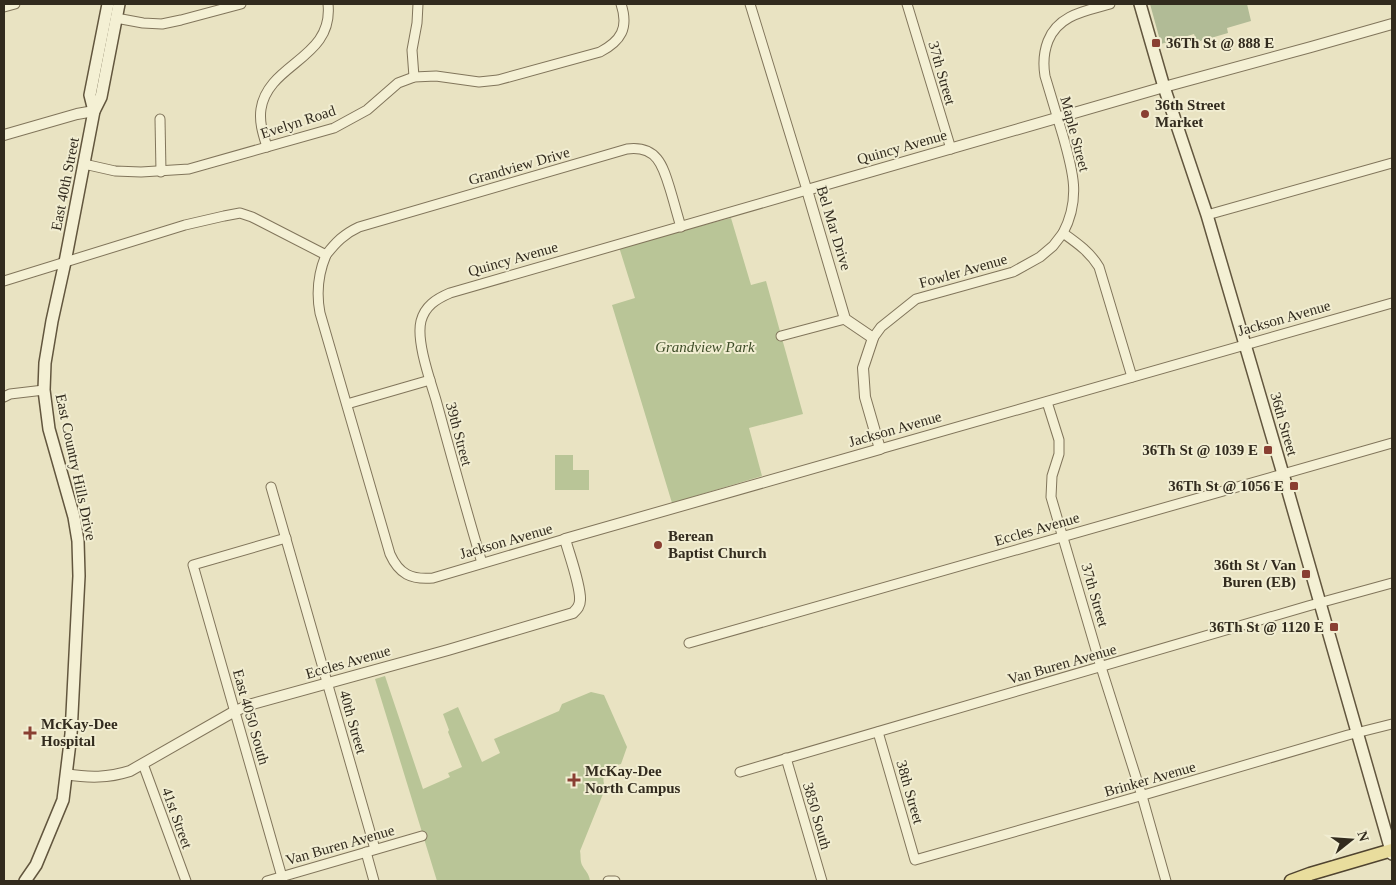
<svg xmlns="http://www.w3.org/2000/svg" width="1396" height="885" viewBox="0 0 1396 885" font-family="'Times New Roman',serif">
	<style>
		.green { fill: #b9c597 }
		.cemetery { fill: #b1bb96 }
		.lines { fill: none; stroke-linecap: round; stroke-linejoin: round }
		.minor-casing { stroke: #81755b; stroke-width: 11 }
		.tertiary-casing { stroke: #81755b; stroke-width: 12 }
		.secondary-casing { stroke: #62563e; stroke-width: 14 }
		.primary-casing { stroke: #4f432f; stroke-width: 15 }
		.minor { stroke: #f4f0d4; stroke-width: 9 }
		.tertiary { stroke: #f4f0d4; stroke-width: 10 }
		.secondary { stroke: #f4f0d4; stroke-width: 11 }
		.primary { stroke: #e9dd9d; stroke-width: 12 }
		.poi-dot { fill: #893f32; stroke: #f1edd1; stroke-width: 2 }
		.labels { text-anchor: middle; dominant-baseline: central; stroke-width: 4; stroke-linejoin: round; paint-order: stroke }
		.poi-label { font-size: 15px; font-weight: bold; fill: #322b1e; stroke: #f1edd1; text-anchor: start }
		.street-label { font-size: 15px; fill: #322b1e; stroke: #f1edd1 }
		.park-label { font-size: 15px; font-style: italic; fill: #3d4c27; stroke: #f1edd1 }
	</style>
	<rect width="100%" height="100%" fill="#e9e3c2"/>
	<g class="green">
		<polygon points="731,218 751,285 766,281 803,414 749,428 762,476 672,503 612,305 635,298 619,247"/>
		<polygon points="555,455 573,455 573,470 589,470 589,490 555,490"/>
		<path d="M385 676 423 789 450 777 448 773 462 767 448 732 449 730 443 714 458 707 482 762 500 753 494 739 559 711 562 704 591 692 604 695 627 747 621 764 608 767C602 774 603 780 605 789L580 851C581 856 580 860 582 865 585 871 589 873 590 881H437L375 679Z"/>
	</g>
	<polygon class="cemetery" points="1150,4 1247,4 1251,21 1227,28 1228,33 1197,42 1194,34 1161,44"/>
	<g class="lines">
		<g class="minor-casing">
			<g id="minor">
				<polyline points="907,4 951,149"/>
				<path d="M1110 4C1085 11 1058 15 1048 41 1043 54 1043 64 1045 76 1051 96 1057 116 1063 136 1073 171 1081 199 1063 233 1077 243 1090 252 1099 267L1132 377"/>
				<polyline points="4,7 15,4"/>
				<polyline points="116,18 143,23 162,24 181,20 241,4"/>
				<polyline points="414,77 412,50 417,23 418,4"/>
				<polyline points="160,119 161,172"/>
				<path d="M267 147C263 134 259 122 261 109 268 63 334 59 328 4"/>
				<path d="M84 164 115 171 141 172 189 169 334 128 367 110 398 83 414 77 436 76 479 82 498 80 600 52C621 41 629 28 621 4"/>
				<polyline points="1207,215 1392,163"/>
				<path d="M326 255C318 274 316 292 320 313L390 554C399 574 411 580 433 578L565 539"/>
				<path d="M4 281 185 225 224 216 240 213 252 217 326 255C336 242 344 234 359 227L627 149C657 145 663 166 670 189 674 202 677 214 681 227"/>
				<polyline points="781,336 845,319"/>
				<polyline points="873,338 881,327 916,299 1013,272 1040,257 1053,246 1063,233"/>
				<polyline points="4,397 10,394 44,390"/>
				<polyline points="1047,402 1059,440 1059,454 1052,476 1051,497 1101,667 1142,796 1166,881"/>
				<polyline points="347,404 430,380"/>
				<polyline points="880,449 1392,303"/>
				<polyline points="271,487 375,849"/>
				<path d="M482 563C466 509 451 455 436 400 430 380 416 341 421 321 425 306 436 299 450 293L807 190 750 4"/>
				<polyline points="689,643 1392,443"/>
				<polyline points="878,732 915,860 1147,794 1348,735 1392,724"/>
				<polyline points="786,758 822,881"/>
				<polyline points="143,764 186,881"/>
				<polyline points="740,772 1308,606 1392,583"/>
				<polyline points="366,852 374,881"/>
				<polyline points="282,877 193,565 286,538"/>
				<polyline points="267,881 422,836"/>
				<polyline points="608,881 615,881"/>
			</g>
		</g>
		<g class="tertiary-casing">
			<g id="tertiary">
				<polyline points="4,135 77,114 94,111"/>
				<path d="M66 774C89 778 108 778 130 771L235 711 252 704 448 650 573 613C577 609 580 606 580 600 581 586 569 554 565 539L880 449 865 397 863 368 873 338 845 319 807 190 1164 87 1311 47 1392 24"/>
			</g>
		</g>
		<g class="secondary-casing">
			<g id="secondary">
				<polyline points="1140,4 1164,87 1207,215 1283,474 1392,854"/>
				<polyline points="94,111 90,95 108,4"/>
				<polyline points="25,881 36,865 63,800 71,734 79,576 78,541 74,517 49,429 44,390 45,363 52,321 65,262 94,111 101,97 119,4"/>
			</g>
		</g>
		<g class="primary-casing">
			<polyline id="primary" points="1291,881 1310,874 1392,850"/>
		</g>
		<use href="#minor" class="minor"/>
		<use href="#tertiary" class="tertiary"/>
		<use href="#secondary" class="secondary"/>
		<use href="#primary" class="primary"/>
	</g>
	<g class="poi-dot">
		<rect x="1151" y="38" width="10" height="10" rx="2.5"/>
		<circle cx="1145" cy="114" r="5"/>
		<rect x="1263" y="445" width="10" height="10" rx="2.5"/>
		<rect x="1289" y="481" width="10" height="10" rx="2.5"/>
		<circle cx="658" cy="545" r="5"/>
		<rect x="1301" y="569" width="10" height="10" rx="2.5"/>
		<rect x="1329" y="622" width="10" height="10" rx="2.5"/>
		<path d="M27.5 725.5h5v5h5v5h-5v5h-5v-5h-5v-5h5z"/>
		<path d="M571.5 772.5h5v5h5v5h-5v5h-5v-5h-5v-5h5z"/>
	</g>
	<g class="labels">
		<g class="poi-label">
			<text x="1166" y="43">36Th St @ 888 E</text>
			<text x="1155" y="105">36th Street<tspan x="1155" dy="17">Market</tspan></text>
			<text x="1258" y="450" text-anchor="end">36Th St @ 1039 E</text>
			<text x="1284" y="486" text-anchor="end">36Th St @ 1056 E</text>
			<text x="668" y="536">Berean<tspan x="668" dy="17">Baptist Church</tspan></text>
			<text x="1296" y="565" text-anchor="end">36th St / Van<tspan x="1296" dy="17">Buren (EB)</tspan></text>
			<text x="1324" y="627" text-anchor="end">36Th St @ 1120 E</text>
			<text x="41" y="724">McKay-Dee<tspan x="41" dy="17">Hospital</tspan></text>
			<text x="585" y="771">McKay-Dee<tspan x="585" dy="17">North Campus</tspan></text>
		</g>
		<g class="street-label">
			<text transform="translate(942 73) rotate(74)">37th Street</text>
			<text transform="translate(298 122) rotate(-18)">Evelyn Road</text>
			<text transform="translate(1075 134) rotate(75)">Maple Street</text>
			<text transform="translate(902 147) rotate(-16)">Quincy Avenue</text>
			<text transform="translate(519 166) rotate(-16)">Grandview Drive</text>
			<text transform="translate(65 184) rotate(-79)">East 40th Street</text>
			<text transform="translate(834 228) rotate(73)">Bel Mar Drive</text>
			<text transform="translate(513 259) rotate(-16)">Quincy Avenue</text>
			<text transform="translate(963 271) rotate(-16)">Fowler Avenue</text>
			<text transform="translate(1284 318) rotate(-16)">Jackson Avenue</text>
			<text transform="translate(1284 424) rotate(74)">36th Street</text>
			<text transform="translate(895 429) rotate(-16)">Jackson Avenue</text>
			<text transform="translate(459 434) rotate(75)">39th Street</text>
			<text transform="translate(76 467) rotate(78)">East Country Hills Drive</text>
			<text transform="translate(1037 529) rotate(-16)">Eccles Avenue</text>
			<text transform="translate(506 541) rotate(-16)">Jackson Avenue</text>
			<text transform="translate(1095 595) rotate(74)">37th Street</text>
			<text transform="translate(348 662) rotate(-16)">Eccles Avenue</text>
			<text transform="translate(1062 664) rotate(-16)">Van Buren Avenue</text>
			<text transform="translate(251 717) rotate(74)">East 4050 South</text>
			<text transform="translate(353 722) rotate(74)">40th Street</text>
			<text transform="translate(1150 779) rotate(-16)">Brinker Avenue</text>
			<text transform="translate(910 792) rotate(74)">38th Street</text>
			<text transform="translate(817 816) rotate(74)">3850 South</text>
			<text transform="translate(177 818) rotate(70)">41st Street</text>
			<text transform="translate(340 845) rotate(-16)">Van Buren Avenue</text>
		</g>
		<g class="park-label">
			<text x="705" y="347">Grandview Park</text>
		</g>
	</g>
	<rect width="1396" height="885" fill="none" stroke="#322b1e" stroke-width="10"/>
	<g transform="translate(1351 840) rotate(73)" stroke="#f1edd1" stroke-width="4" paint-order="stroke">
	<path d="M0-4L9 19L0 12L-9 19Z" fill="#322b1e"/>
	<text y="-8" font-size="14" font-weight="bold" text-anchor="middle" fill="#322b1e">N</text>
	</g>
</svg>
